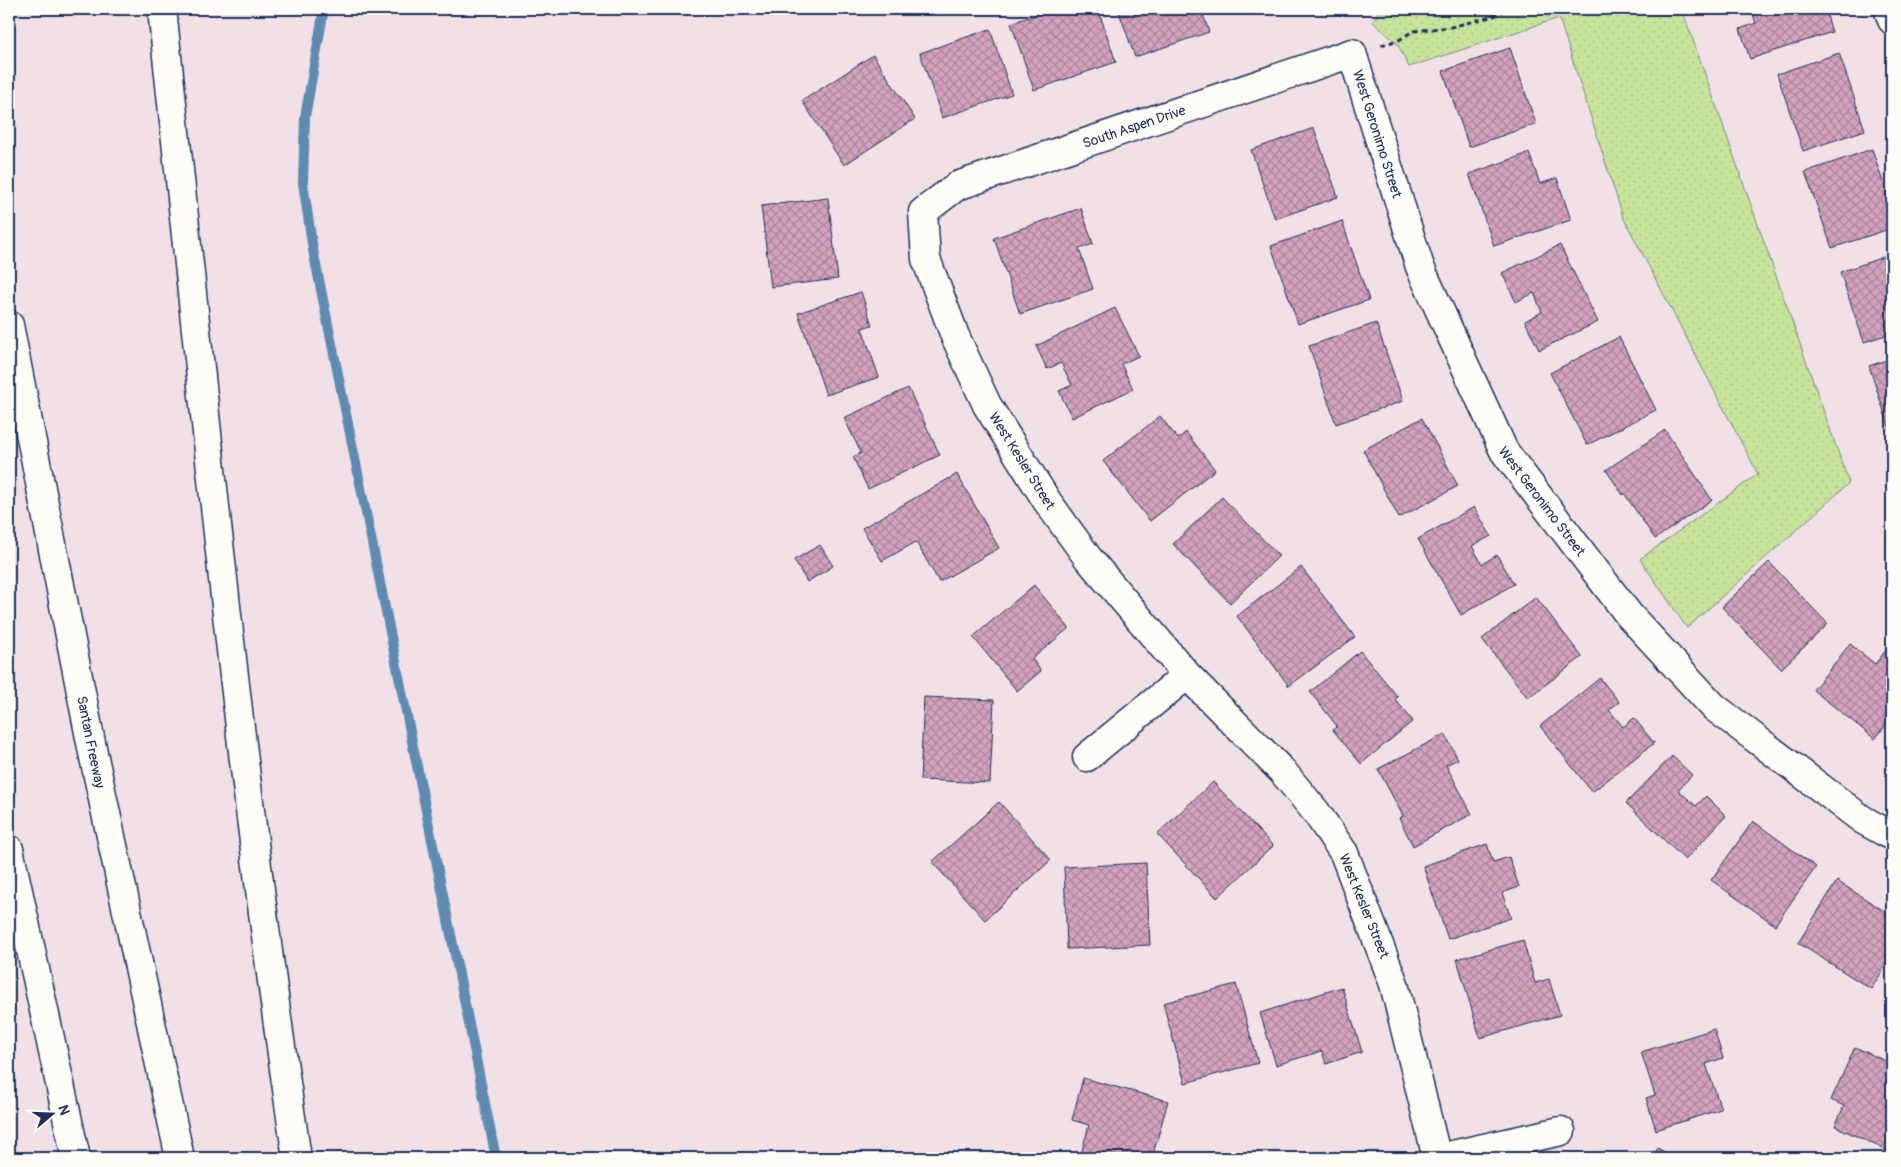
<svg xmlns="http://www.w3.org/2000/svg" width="1901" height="1167" viewBox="0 0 1901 1167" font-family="Pangolin,sans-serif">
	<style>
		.park { fill: url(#park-dots); stroke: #728a7c }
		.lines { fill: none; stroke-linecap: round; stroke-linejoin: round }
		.stream { stroke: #5e8bb3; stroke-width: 10 }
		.building { fill: url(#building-cross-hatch); stroke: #1b2f5e }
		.minor-casing { stroke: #1b2f5e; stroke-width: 31 }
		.motorway-casing { stroke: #1b2f5e; stroke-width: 31 }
		.path { stroke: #1b2f5e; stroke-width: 3; stroke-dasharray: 5 4; stroke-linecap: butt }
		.minor { stroke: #fdfcf7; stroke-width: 28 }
		.motorway { stroke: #fdfcf7; stroke-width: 28 }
		.labels { text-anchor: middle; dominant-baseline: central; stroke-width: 4; stroke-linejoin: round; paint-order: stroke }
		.street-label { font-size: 14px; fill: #1b2f5e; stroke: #fdfcf7 }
	</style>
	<defs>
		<pattern id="park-dots" width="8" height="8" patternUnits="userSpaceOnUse" patternTransform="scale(1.25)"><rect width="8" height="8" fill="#c8e49b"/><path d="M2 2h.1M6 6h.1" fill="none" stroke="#abc488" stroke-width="1.8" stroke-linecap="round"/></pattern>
		<pattern id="building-cross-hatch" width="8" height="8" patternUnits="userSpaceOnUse" patternTransform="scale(1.25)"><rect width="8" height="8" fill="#d4a2bd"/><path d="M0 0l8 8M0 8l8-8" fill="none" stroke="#ab849d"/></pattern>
	</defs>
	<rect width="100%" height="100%" fill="#f1e1e6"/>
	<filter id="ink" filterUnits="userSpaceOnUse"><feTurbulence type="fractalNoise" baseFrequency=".02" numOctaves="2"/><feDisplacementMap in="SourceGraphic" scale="10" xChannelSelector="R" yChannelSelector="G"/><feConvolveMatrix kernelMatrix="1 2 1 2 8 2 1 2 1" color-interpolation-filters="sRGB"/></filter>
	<g filter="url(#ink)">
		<polygon class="park" points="1380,9 1682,9 1849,483 1687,628 1640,559 1758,474 1623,217 1559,18 1409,67 1397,43 1373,22"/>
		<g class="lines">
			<polyline class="stream" points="324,9 305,117 303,183 313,250 496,1158"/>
		</g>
		<g class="building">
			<polygon points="1053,9 1098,9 1116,62 1034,90 1011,23"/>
			<polygon points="1118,9 1201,9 1209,32 1135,57"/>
			<polygon points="1751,9 1825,9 1832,32 1750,59 1740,29 1756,23"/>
			<polygon points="990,29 1012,94 942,118 920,53"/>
			<polygon points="1510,48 1536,124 1469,147 1443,71"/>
			<polygon points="1839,53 1865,130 1803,151 1777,74"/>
			<polygon points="873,55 915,119 844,165 802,101"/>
			<polygon points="1314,128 1338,197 1275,219 1251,150"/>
			<polygon points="1872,149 1892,209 1892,228 1832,248 1805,172"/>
			<polygon points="1529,153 1540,184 1557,178 1571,220 1494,246 1469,174"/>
			<polygon points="828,198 838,279 771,287 761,206"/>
			<polygon points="1081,208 1093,244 1079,249 1093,289 1020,314 994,238"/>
			<polygon points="1342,221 1369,300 1298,324 1271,246"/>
			<polygon points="1560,245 1598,322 1539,350 1525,321 1542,312 1534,293 1516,302 1502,273"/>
			<polygon points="1892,254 1892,333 1864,342 1840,272"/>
			<polygon points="861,292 872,325 862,328 879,377 826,395 798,313"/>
			<polygon points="1115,308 1139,356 1121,364 1133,389 1072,418 1059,391 1072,385 1061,363 1047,369 1036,346"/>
			<polygon points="1376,323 1403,401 1336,424 1309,346"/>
			<polygon points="1619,337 1656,410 1587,445 1550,373"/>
			<polygon points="1892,358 1892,436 1869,366"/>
			<polygon points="908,388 940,455 868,489 853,457 861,453 844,418"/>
			<polygon points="1160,416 1178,439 1186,432 1215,470 1150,521 1103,461"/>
			<polygon points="1422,418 1458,486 1399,518 1363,450"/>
			<polygon points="1665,430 1712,500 1655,539 1624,493 1623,495 1606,470"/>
			<polygon points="957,474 999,548 939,582 916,542 882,561 862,528"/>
			<polygon points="1222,497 1279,556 1230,603 1173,544"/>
			<polygon points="1474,507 1491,536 1472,546 1482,564 1497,555 1514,584 1461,615 1418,539"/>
			<polygon points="820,545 833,566 807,582 794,560"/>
			<polygon points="1769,562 1828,624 1781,669 1722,607"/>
			<polygon points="1301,567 1355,637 1289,686 1237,616"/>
			<polygon points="1034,585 1069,628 1032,659 1041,671 1017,691 973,637"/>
			<polygon points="1536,597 1582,657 1528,698 1482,639"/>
			<polygon points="1850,644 1875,664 1890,645 1892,647 1892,717 1875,739 1813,690"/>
			<polygon points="1360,651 1398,697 1395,699 1413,721 1361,764 1333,730 1337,726 1310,692"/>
			<polygon points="1600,678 1619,702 1609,710 1623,727 1634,718 1654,743 1592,792 1540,726"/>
			<polygon points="924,697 994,700 990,783 920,780"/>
			<polygon points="1445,734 1458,759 1446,765 1472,814 1413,846 1399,818 1403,816 1378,769"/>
			<polygon points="1672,756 1692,775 1678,790 1696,806 1706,796 1726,816 1685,860 1626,803"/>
			<polygon points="1213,782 1273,846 1217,898 1157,834"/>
			<polygon points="999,802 1051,860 985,920 932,862"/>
			<polygon points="1753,821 1816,867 1775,925 1711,880"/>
			<polygon points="1487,844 1493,862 1509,857 1519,887 1502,893 1511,918 1448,939 1423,866"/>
			<polygon points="1146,863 1150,945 1067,949 1064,867"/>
			<polygon points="1837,881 1892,916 1892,956 1871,989 1798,943"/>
			<polygon points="1523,940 1535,983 1549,979 1560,1015 1480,1038 1457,959"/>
			<polygon points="1236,984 1258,1063 1185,1083 1163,1003"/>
			<polygon points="1342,987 1362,1052 1326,1064 1322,1051 1276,1065 1260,1013"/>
			<polygon points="1714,1029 1723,1058 1706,1064 1721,1109 1656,1130 1646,1098 1655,1095 1641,1052"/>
			<polygon points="1855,1047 1892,1064 1892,1153 1835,1126 1844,1106 1831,1100"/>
			<polygon points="1083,1078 1168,1101 1152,1158 1080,1158 1089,1125 1072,1120"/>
			<polygon points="1658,1148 1674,1158 1652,1158"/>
			<polygon points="1825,1153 1841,1158 1823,1158"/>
		</g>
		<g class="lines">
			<g class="minor-casing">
				<g id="minor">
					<polyline points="1888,9 1892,20"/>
					<polyline points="1087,757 1187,675"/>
					<path id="s1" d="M1437 1158 1394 984 1344 853 1316 812 1283 772 1187 675 1088 558 1047 501 987 405 955 336 926 259 923 212 957 186 1352 53 1420 267 1504 451 1629 615 1714 707 1863 820 1892 836"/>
					<polyline points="1439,1158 1561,1131"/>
				</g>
			</g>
			<g class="motorway-casing">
				<g id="motorway">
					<path d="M162 9C203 392 240 776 297 1158"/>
					<path id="s2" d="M9 325 92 748 180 1158"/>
					<polyline points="9,849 76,1158"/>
				</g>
			</g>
			<polyline class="path" points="1381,45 1399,40 1413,31 1451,27 1494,16 1506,9"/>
			<use href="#minor" class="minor"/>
			<use href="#motorway" class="motorway"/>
		</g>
	</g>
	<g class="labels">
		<g class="street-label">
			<text stroke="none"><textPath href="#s1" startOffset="1329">South Aspen Drive</textPath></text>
			<text stroke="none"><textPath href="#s1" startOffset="1644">West Geronimo Street</textPath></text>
			<text transform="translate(1022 461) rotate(58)">West Kesler Street</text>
			<text stroke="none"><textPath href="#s1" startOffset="2049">West Geronimo Street</textPath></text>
			<text stroke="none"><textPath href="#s2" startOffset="425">Santan Freeway</textPath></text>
			<text transform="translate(1364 906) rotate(68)">West Kesler Street</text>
		</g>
	</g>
	<rect width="1901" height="1167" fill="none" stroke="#fdfcf7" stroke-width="30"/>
	<rect x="15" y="15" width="1871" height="1137" fill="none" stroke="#1b2f5e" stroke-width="2" filter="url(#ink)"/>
	<g transform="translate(52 1114) rotate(71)" stroke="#fdfcf7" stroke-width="4" paint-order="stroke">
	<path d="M0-4L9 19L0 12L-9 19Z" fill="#1b2f5e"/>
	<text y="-8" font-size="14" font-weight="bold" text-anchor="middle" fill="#1b2f5e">N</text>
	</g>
</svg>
